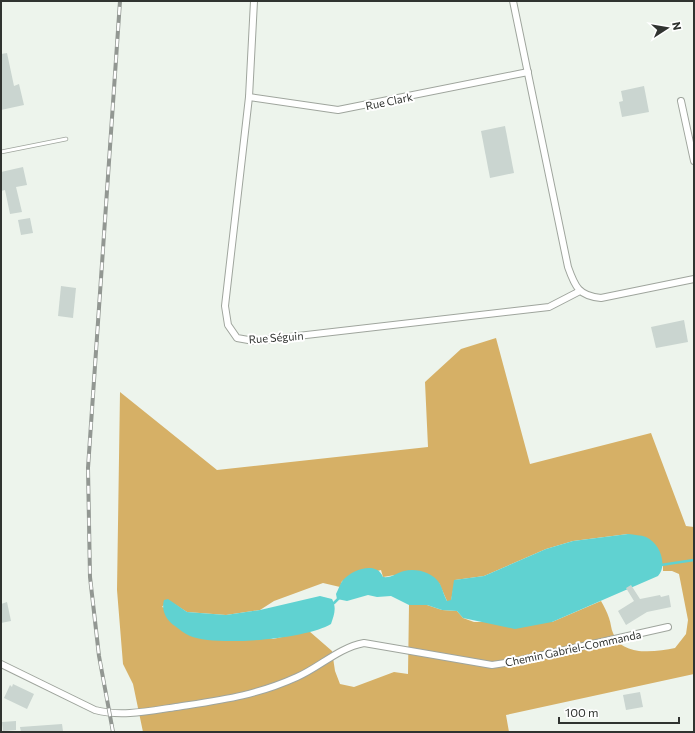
<svg xmlns="http://www.w3.org/2000/svg" width="695" height="733" viewBox="0 0 695 733" font-family="Commissioner,sans-serif">
	<style>
		.forest { fill: #d6b066; fill-rule: evenodd }
		.water { fill: #60d2d1 }
		.lines { fill: none; stroke-linecap: round; stroke-linejoin: round }
		.stream { stroke: #60d2d1; stroke-width: 2.5 }
		.building { fill: #cad5d0 }
		.service-casing { stroke: #9fa59d; stroke-width: 4.5 }
		.minor-casing { stroke: #9fa59d; stroke-width: 8 }
		.service { stroke: #fff; stroke-width: 3 }
		.minor { stroke: #fff; stroke-width: 6 }
		.rail-casing { stroke: #929792; stroke-width: 4 }
		.rail { stroke: #fff; stroke-width: 2.5; stroke-dasharray: 8; stroke-linecap: butt }
		.labels { text-anchor: middle; dominant-baseline: central; stroke-width: 4; stroke-linejoin: round; paint-order: stroke }
		.street-label { font-size: 11px; fill: #303330; stroke: #fff }
	</style>
	<rect width="100%" height="100%" fill="#edf4ec"/>
	<path class="forest" d="M496 338 530 464 651 433 686 526 694 527V674L506 715 509 732H143L133 684 123 664 117 590 120 392 217 470 428 447 425 382 461 349ZM628 534 663 565V571H672L679 574 688 620 686 634 675 648C655 652 622 657 613 633 611 629 611 623 609 618 607 612 604 606 601 601L552 622H474L463 618 457 611 442 610 427 605H409L408 674 394 672 354 687 340 684 335 671 332 651 309 631 273 639 162 607 168 600 187 612 226 615 260 610 274 601 323 583 340 587 342 581 381 570 383 577 395 575 439 583 447 601H451L455 580 484 576 546 549 573 541Z"/>
	<g class="water">
		<path d="M628 534C634 535 641 535 646 537 660 543 668 565 658 576L552 622 515 629 463 618 457 611 442 610 427 605H409L391 596 377 597 368 595 347 601 337 599 336 594C338 590 340 584 343 580 353 569 377 561 383 577 392 578 396 573 404 571 416 568 433 572 440 584 443 590 444 596 447 601L451 600 454 580 484 576 546 549 573 541Z"/>
		<path d="M320 596 332 599C337 608 334 615 331 624 307 639 217 647 190 636 185 634 179 629 175 626 166 620 161 610 164 600L168 599 187 612 226 615 260 610Z"/>
	</g>
	<g class="lines">
		<g class="stream">
			<polyline points="661,565 694,560"/>
			<polyline points="334,603 339,598"/>
		</g>
	</g>
	<g class="building">
		<polygon points="7,53 14,86 19,84 24,105 1,110 1,54"/>
		<polygon points="644,86 649,112 622,117 619,102 623,101 621,91"/>
		<polygon points="505,126 514,173 490,178 481,131"/>
		<polygon points="23,167 27,185 16,187 22,212 10,214 5,190 1,191 1,172"/>
		<polygon points="30,218 33,233 21,235 18,220"/>
		<polygon points="61,286 76,288 73,318 58,316"/>
		<polygon points="684,320 688,342 656,348 651,327"/>
		<polygon points="631,585 640,599 660,595 661,597 669,595 671,607 647,612 626,625 618,611 634,601 626,588"/>
		<polygon points="7,602 11,621 1,623 1,604"/>
		<polygon points="13,684 34,694 27,709 4,698 10,685 12,687"/>
		<polygon points="640,692 643,707 626,710 623,695"/>
		<polygon points="16,721 16,730 3,731 2,722"/>
		<polygon points="62,724 63,731 21,732 20,727"/>
	</g>
	<g class="lines">
		<g class="service-casing">
			<polyline id="service" points="1,152 66,139"/>
		</g>
		<g class="minor-casing">
			<g id="minor">
				<polyline points="254,1 249,97 225,306 228,325 237,338 254,341 549,307 580,291"/>
				<path d="M513 1 568 267C575 287 579 296 601 298L694 279"/>
				<polyline points="249,97 338,110 528,72"/>
				<polyline points="681,101 694,161"/>
				<path d="M1 664 95 710C121 717 149 711 176 707 221 700 255 696 297 677 320 667 338 648 364 643L492 665 512 662 668 627"/>
			</g>
		</g>
		<use href="#service" class="service"/>
		<use href="#minor" class="minor"/>
		<g class="rail-casing">
			<polyline id="rail" points="113,732 99,656 90,577 88,468 120,1"/>
		</g>
		<use href="#rail" class="rail"/>
	</g>
	<g class="labels">
		<g class="street-label">
			<text transform="translate(389 101) rotate(-12)">Rue Clark</text>
			<text transform="translate(276 337) rotate(-4)">Rue Séguin</text>
			<text transform="translate(573 648) rotate(-12)">Chemin Gabriel-Commanda</text>
		</g>
	</g>
	<rect width="695" height="733" fill="none" stroke="#303330" stroke-width="4"/>
	<g transform="translate(667 28) rotate(78)" stroke="#ffffff" stroke-width="3" paint-order="stroke">
	<path d="M0-3L7 15L0 10L-7 15Z" fill="#303330"/>
	<text y="-6" font-size="11" font-weight="bold" text-anchor="middle" fill="#303330">N</text>
	</g>
	<path d="M559 717v6h120v-6" fill="none" stroke="#303330" stroke-width="2"/>
	<text x="565" y="717" font-size="12" fill="#303330" stroke="#ffffff" stroke-width="3" paint-order="stroke">100 m</text>
</svg>
